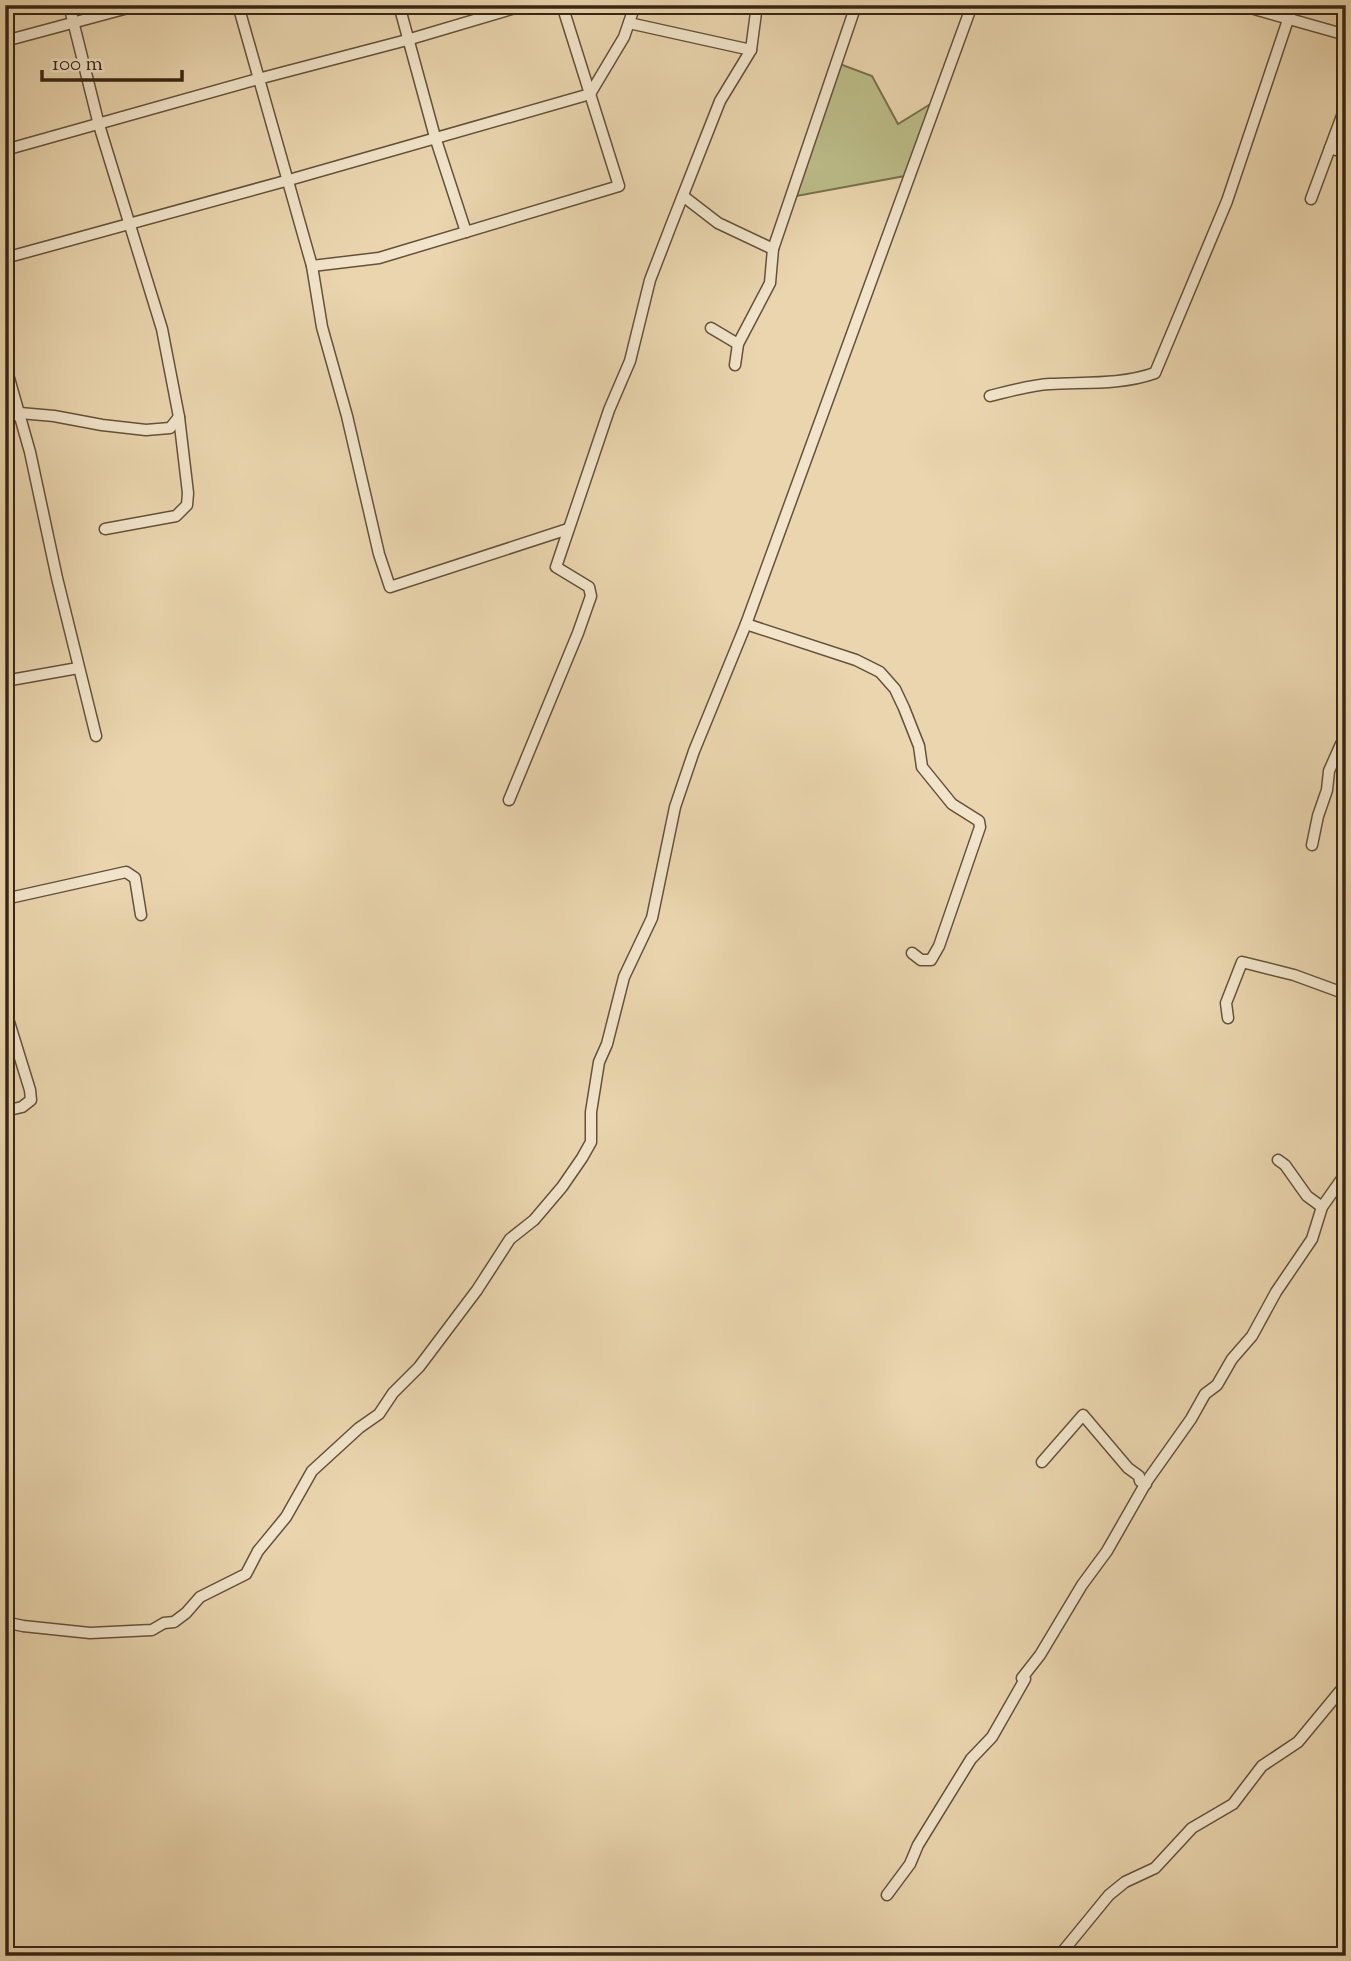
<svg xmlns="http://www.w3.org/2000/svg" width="1351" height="1961" viewBox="0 0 1351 1961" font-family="'Sorts Mill Goudy',serif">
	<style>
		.green { fill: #bbbc88; stroke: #79714e; stroke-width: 2 }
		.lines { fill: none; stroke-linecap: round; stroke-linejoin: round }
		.street-casing { stroke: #64523a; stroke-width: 13 }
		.street { stroke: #f1e4ca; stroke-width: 10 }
	</style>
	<rect width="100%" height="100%" fill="#ead5ae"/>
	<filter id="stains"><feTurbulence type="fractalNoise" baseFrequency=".00286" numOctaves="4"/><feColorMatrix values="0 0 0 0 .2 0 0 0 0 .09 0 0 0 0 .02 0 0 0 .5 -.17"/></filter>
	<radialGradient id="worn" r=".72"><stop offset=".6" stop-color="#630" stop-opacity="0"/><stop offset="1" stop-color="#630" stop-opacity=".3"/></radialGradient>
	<polygon class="green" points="837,63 872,76 898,124 937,100 910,175 791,197"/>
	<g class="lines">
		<g class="street-casing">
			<g id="street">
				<polyline points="69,5 99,125 162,329 179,417 188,493 187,505 176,516 105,529"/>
				<polyline points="238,5 312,266 322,327 347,416 379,554 390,587 568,529"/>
				<polyline points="399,5 435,137 466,232"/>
				<polyline points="1240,5 1346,35"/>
				<polyline points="629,23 751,50"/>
				<polyline points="5,41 139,5"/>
				<polyline points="1330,148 1346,153"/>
				<polyline points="5,150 258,79 407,40 525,5"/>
				<polyline points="683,196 718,223 773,249"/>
				<polyline points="1311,199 1346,105"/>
				<polyline points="5,258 289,180 590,94 624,37 635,5"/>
				<polyline points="312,266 379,258 619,186 562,5"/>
				<polyline points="711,328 738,344"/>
				<polyline points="5,364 30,452 57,578 96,736"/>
				<polyline points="735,365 738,344 770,283 773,249 856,5"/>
				<path d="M990 396C1010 391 1030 385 1050 384 1085 382 1121 385 1155 373L1227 201 1293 5"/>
				<polyline points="5,419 20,413 54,416 102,425 146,430 170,428 179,417"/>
				<polyline points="746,624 856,660 880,672 895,689 904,708 919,746 922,767 952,804 979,821 980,827 939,946 931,960 921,960 912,953"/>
				<polyline points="5,681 78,668"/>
				<polyline points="509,800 578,633 591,596 589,587 556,567 609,410 630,361 650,280 672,223 720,101 751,50 757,5"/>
				<polyline points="1312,845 1318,816 1327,790 1329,771 1341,744"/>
				<polyline points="5,899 126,872 135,878 141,915"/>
				<polyline points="5,1009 30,1090 31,1100 22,1107 5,1111"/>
				<polyline points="1228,1018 1226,1003 1242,962 1294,975 1346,994"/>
				<polyline points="1278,1160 1285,1165 1307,1196 1322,1207"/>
				<polyline points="1042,1462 1083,1415 1128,1468 1139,1476 1140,1481 1146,1484"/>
				<polyline points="5,1622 23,1626 90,1633 152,1630 164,1623 174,1622 186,1613 200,1597 246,1574 258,1551 286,1517 312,1471 359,1428 379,1414 393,1393 419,1367 477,1290 510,1239 534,1220 562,1187 582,1158 591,1142 591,1112 599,1062 607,1044 624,977 652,918 675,807 694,751 746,624 972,5"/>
				<polyline points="887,1895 910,1864 918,1845 971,1759 992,1737 1025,1679 1022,1678 1040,1655 1082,1585 1107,1551 1147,1481 1191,1419 1205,1394 1217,1385 1232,1359 1252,1336 1276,1292 1312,1239 1322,1207 1346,1173"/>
				<polyline points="1059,1956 1109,1895 1125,1882 1155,1868 1192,1828 1233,1804 1262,1766 1298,1742 1346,1684"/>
			</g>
		</g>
		<use href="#street" class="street"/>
	</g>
	<rect width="1351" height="1961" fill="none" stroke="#ead5ae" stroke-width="28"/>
	<rect x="7" y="7" width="1337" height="1947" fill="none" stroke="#372613" stroke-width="3.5"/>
	<rect x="14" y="14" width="1323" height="1933" fill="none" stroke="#372613" stroke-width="2"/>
	<path d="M42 70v10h140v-10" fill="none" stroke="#372613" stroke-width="3.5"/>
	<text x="52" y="70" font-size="21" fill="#372613" stroke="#f1e4ca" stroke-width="5" paint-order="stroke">100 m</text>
	<rect width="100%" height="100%" filter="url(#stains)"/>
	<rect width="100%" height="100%" fill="url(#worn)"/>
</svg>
